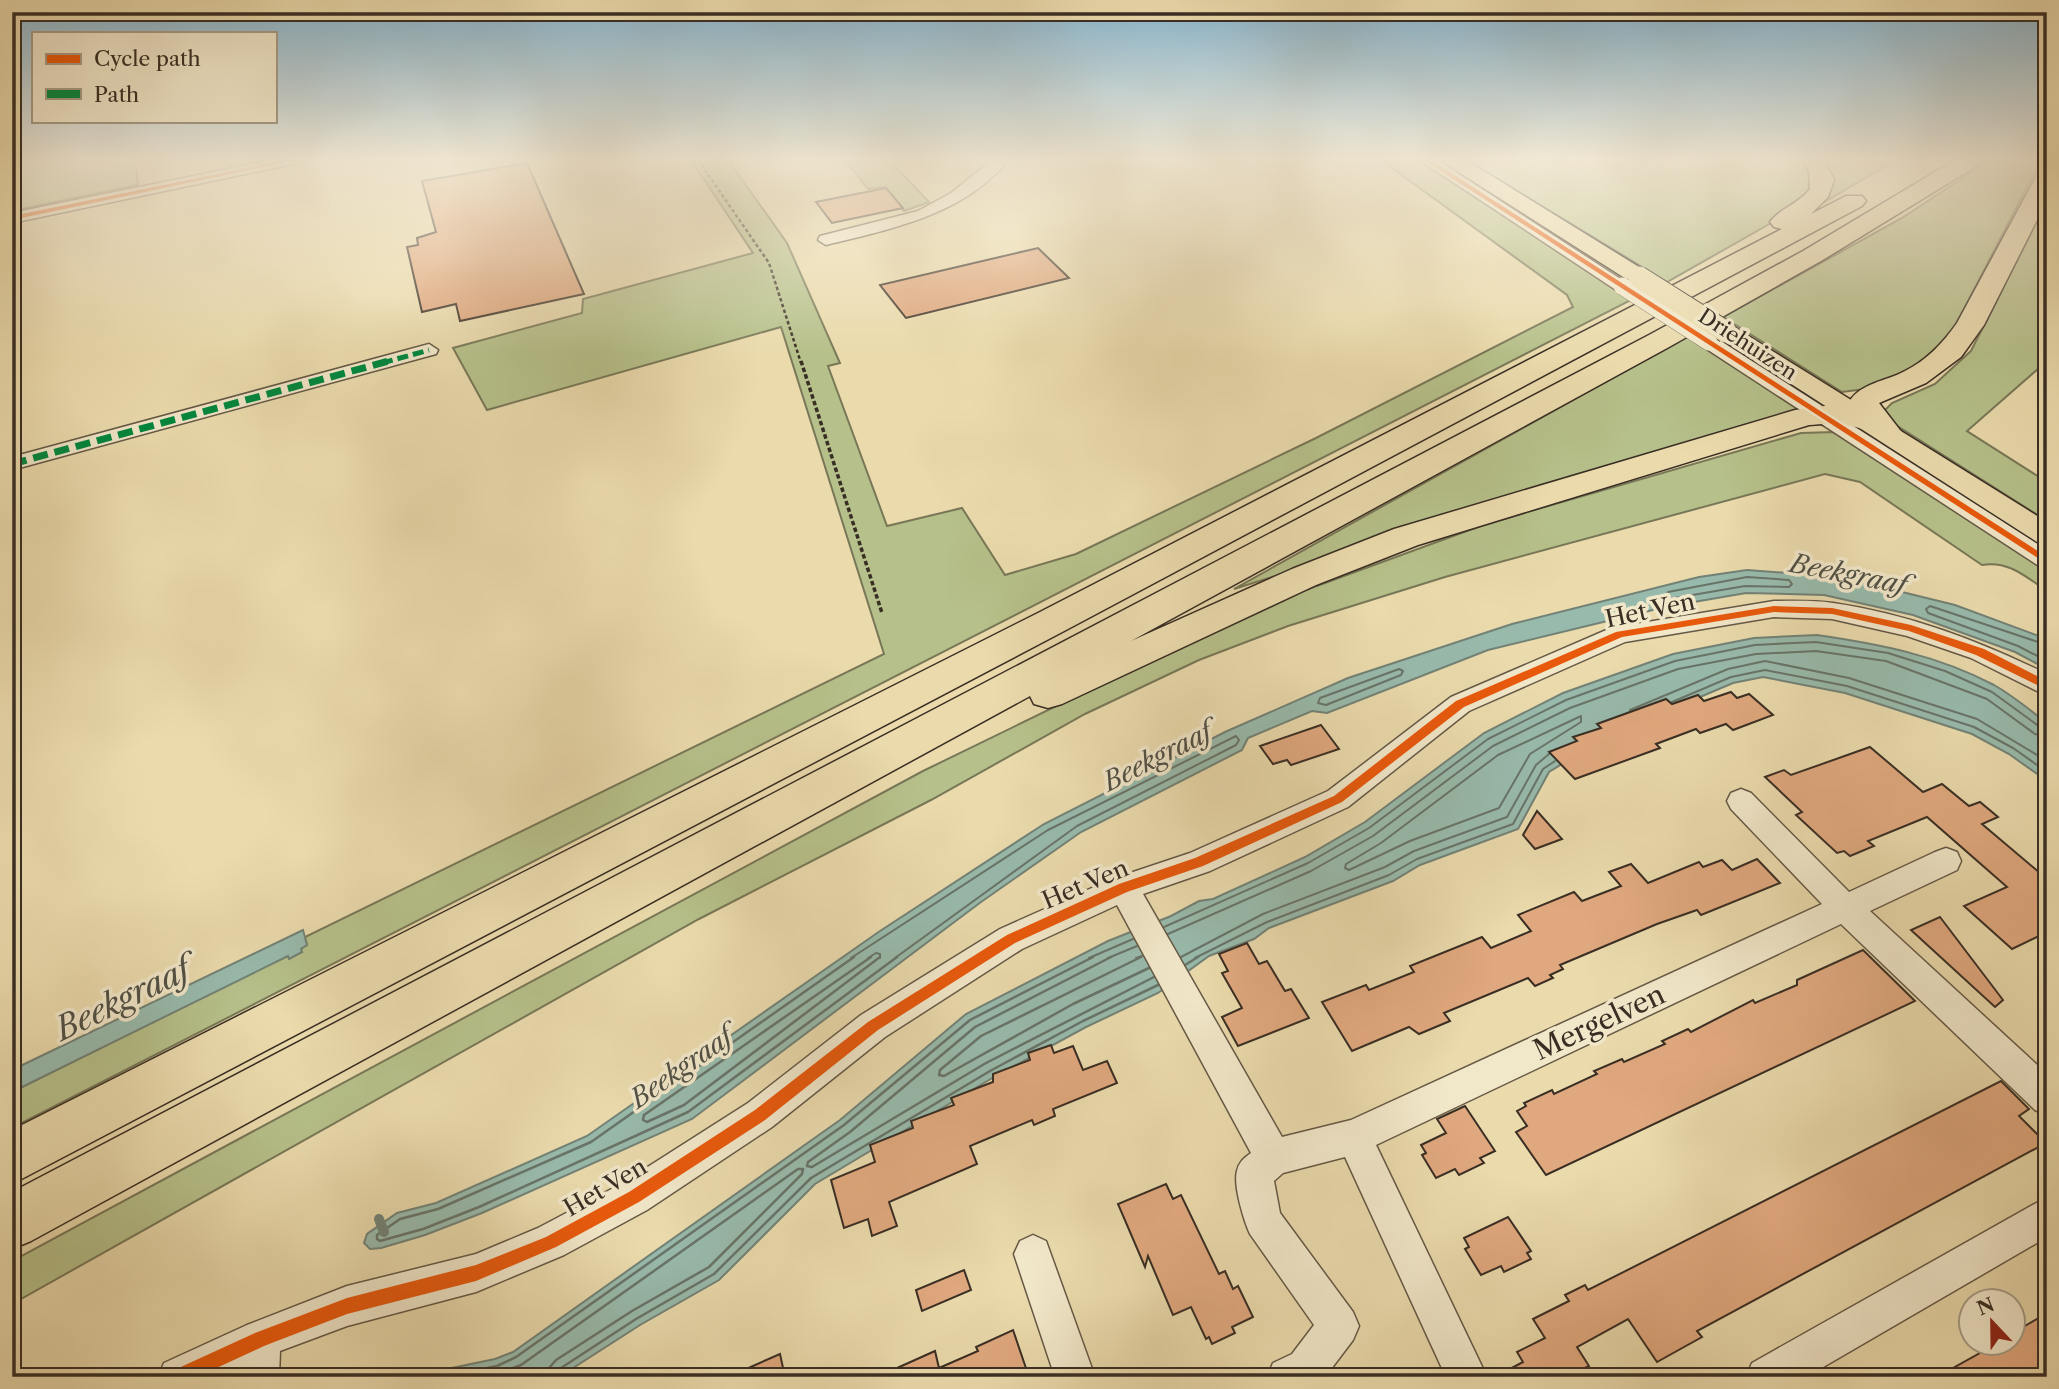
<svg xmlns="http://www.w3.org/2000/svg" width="2059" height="1389" viewBox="0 0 2059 1389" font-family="'Libre Caslon Text',serif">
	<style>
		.green { fill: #b6c08a; stroke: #787757; stroke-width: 2 }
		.water { fill: #98baac; stroke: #728276; stroke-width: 2 }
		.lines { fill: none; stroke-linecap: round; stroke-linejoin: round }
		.shore-far1 { stroke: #687468; stroke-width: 2 }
		.shore { stroke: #687468; stroke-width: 2.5 }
		.stream { stroke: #728276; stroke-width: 10 }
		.building { fill: #e0a87e; stroke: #392e24; stroke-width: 2 }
		.minor-casing { stroke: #655946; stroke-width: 3 }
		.major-casing { stroke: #392e24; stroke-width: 3 }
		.highway-casing { stroke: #392e24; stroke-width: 3 }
		.path-far1 { stroke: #392e24; stroke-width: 2.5; stroke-dasharray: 3.5 2.5; stroke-linecap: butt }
		.path { stroke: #392e24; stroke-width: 3.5; stroke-dasharray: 4.5 2.5; stroke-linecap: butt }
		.minor { fill: #f1e7c9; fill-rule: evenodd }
		.major { fill: #eadaac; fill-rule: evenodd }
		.highway { fill: #eadaac; fill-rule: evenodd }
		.minor-bridge-casing { stroke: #655946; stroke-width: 18; stroke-linecap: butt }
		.major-bridge-casing { stroke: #392e24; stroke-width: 23; stroke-linecap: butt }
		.minor-bridge { stroke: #f1e7c9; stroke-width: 17 }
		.major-bridge { stroke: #eadaac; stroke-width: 21 }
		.quiet-far1 { stroke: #00873e; stroke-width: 5; stroke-dasharray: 11 5; stroke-linecap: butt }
		.quiet { stroke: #00873e; stroke-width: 7; stroke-dasharray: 15 7; stroke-linecap: butt }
		.cycleway-casing { stroke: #f1e7c9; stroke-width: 5 }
		.cycleway { fill: #e8590c; fill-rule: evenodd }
		.labels { text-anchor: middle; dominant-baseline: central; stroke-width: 7; stroke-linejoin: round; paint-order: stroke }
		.far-street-label { font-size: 21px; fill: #392e24; stroke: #f1e7c9 }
		.street-label { font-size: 24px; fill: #392e24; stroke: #f1e7c9 }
		.water-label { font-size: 26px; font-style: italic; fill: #515146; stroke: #f1e7c9 }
		.near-street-label { font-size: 28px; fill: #392e24; stroke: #f1e7c9 }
		.near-water-label { font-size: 32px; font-style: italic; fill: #515146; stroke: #f1e7c9 }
	</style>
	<rect width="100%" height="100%" fill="#eadaac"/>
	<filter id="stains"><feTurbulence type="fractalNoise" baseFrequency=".00286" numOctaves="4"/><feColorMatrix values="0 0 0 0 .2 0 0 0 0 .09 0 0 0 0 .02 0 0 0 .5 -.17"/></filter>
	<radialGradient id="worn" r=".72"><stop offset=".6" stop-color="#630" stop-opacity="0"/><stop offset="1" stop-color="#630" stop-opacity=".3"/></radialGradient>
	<g class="green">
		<polygon points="12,160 135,160 138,185 12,211"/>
		<polygon points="691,160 728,160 787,243 840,363 828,366 887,526 962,508 1005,575 1076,554 1316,438 1573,307 1567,295 1381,160 1417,160 1633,299 12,1128 12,1092 288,955 289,958 302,952 300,949 307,945 305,937 884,654 781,327 487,410 453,348 582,313 583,299 753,253"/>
		<polygon points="845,160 889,160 929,202 904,211 884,187 868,189"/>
		<polygon points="1466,160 1806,160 1811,166 1810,192 1773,222 1667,282"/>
		<polygon points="1818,160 1896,160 1814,208 1827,170"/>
		<polygon points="1990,160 2041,160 1947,342 1929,361 1873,388 1842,392 1723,317 1902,218"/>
		<polygon points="2047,201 2047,361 1967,431 2047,482 2047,521 1880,415 1892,403 1935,384 1971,351"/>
		<polygon points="1688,336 1802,410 1234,589"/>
		<path d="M1835 432 2047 570V591C2026 577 2008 560 1982 565L1860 482 1825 474 1445 577 1288 626 1199 660 1085 714 931 800 699 919 12 1304V1261L923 771 1262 606 1486 524 1801 433Z"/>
	</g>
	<g class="water">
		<polygon points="1747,570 1841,577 1955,605 2047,639 2047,669 2015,652 1913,615 1824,595 1746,593 1665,607 1488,650 1327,713 1312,711 1248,738 1242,750 1081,832 981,902 692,1119 482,1213 425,1235 381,1248 370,1249 364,1243 367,1234 397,1213 436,1203 587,1136 880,931 1044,824 1225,732 1348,678 1512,624 1699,577"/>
		<path d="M1817 635C1879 644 1937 655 1994 685 2012 695 2030 710 2047 723V781L2009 754 1972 734 1845 693 1763 677 1733 683 1606 737 1549 772 1518 829 1420 865 1393 881 1269 928 1254 939 1209 956 1158 993 1086 1027 994 1077 815 1184 719 1280 640 1325 559 1377H408L495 1359 513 1352 840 1120 966 1014 1108 941 1171 916 1199 901 1213 899 1305 857 1365 822 1484 733 1563 693 1673 654 1754 638Z"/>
		<polygon points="303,930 307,945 301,949 302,952 289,959 288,956 12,1092 12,1070"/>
	</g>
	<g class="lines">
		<g class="shore-far1">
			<polygon points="1747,577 1789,580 1792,584 1789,587 1745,586 1669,599 1666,596 1668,592"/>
			<polyline points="2047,645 1930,606 1926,609 1928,613 2018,646 2047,661"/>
			<polygon points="1399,669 1403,671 1401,675 1326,705 1318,703 1320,698"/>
			<polyline points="1672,702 1731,677 1765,670 1847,686 1974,727 2013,748 2047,772"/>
			<polyline points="1630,710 1728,669 1765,661 1849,678 1977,719 2047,761"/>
			<polygon points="1581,716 1581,722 1530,754 1499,808 1410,841 1349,870 1345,868 1346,864 1381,843 1498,755"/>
			<polyline points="1164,927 1308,863 1369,828 1488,739 1566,700 1675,661 1755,645 1816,642 1888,653 1945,671 1992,692 2040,727 2047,728"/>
			<polyline points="1168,934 1311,871 1373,836 1493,746 1570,708 1678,669 1756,654 1816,651 1886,661 1987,699 2035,734 2047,737"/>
			<polyline points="1181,957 1263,914 1385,867 1414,851 1507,817 1536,765 1549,754"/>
			<polyline points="851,958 1048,830 1236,736 1239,740 1236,745 1077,826 895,958"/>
			<polyline points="868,958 876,953 880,954 880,958"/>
			<polyline points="1089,958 1133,939"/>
			<polyline points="1108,958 1137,946"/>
			<polyline points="1136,958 1142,956"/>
			<polyline points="1195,958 1267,922 1389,875 1417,859 1513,824 1543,769 1555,761"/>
		</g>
		<g class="shore">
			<polyline points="854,957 591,1142 438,1209 400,1219 377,1235 377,1239 380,1241 423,1229 479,1207 688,1112 897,957"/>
			<polyline points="871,957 644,1115 643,1120 647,1122 684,1105 880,957"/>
			<polyline points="1111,957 975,1027 850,1132 808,1162 807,1166 812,1167 986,1063 1154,977"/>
			<polyline points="1141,957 981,1036 940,1070 939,1075 944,1076 1073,1004 1149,968"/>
			<polyline points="1185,965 1198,957"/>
			<polyline points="444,1377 497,1366 516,1357 844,1125 970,1020 1093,957"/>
			<polyline points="488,1377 521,1365 798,1169 803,1169 802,1174 709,1267 632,1311 556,1360 549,1368 548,1377"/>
			<polyline points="557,1377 561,1368 636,1319 714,1274 811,1178 990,1071 1083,1021 1158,985"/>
		</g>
		<polyline class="stream" points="379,1219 384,1232"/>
	</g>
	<g class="building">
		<polygon points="527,163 584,294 460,321 456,304 422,312 407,247 418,245 417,238 436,232 422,181"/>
		<polygon points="886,188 903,208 832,223 816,202"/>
		<polygon points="1038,248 1069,278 906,318 880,285"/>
		<polygon points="1731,692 1737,698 1749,694 1773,715 1733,730 1726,724 1700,733 1696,729 1656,744 1660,748 1575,779 1549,752 1577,741 1573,737 1601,728 1597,724 1666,699 1672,704 1698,695 1704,701"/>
		<polygon points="1321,725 1339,749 1291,765 1287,760 1273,764 1260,746"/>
		<polygon points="1870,747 1923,792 1942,784 1969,806 1980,802 1998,817 1982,824 2047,879 2047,932 2012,949 1964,906 2007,887 1927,817 1868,841 1874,846 1850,856 1844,851 1837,853 1796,815 1802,812 1765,777 1784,770 1791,775"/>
		<polygon points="1537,811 1562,839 1535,849 1523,835"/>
		<polygon points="1757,859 1780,883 1701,915 1697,910 1657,924 1560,965 1563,969 1550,975 1553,978 1535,986 1528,978 1444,1013 1450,1021 1419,1034 1409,1027 1352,1051 1322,1002 1366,985 1369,990 1414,972 1410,966 1482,937 1491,948 1531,931 1518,915 1574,892 1582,901 1621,886 1609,872 1631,864 1648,883 1699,862 1703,867 1722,860 1732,870"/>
		<polygon points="1940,917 2003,1000 1995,1007 1911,930"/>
		<polygon points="1247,943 1259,964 1267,961 1285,991 1291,989 1309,1018 1238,1046 1222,1017 1242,1008 1222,973 1228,971 1219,954"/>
		<polygon points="1863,950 1915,1001 1546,1175 1516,1132 1527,1126 1517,1111 1526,1106 1524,1103 1552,1090 1554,1094 1597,1074 1594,1071 1622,1059 1624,1062 1665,1044 1662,1041 1688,1029 1691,1032 1753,1000 1755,1003 1797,985 1797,980"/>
		<polygon points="1051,1045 1054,1053 1073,1046 1083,1070 1107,1061 1117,1083 1053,1109 1055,1116 1034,1125 1032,1120 970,1146 977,1164 889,1202 897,1226 872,1236 868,1219 844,1228 831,1180 875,1162 870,1145 913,1128 911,1121 954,1105 951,1098 993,1082 993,1074 1030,1060 1028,1053"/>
		<polygon points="2001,1081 2029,1109 2019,1116 2046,1143 1697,1331 1702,1337 1657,1362 1628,1319 1577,1347 1589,1366 1585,1368 1590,1377 1495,1377 1523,1362 1517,1352 1545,1338 1533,1319 1569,1301 1565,1295 1585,1285 1588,1290"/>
		<polygon points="1465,1106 1495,1151 1480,1158 1484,1163 1459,1175 1455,1169 1436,1178 1422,1155 1426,1153 1421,1145 1446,1133 1437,1119"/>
		<polygon points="1166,1184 1173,1199 1181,1195 1219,1274 1225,1271 1233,1289 1238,1286 1253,1317 1232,1327 1235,1333 1212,1344 1209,1337 1206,1339 1191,1307 1173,1315 1148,1256 1145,1267 1118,1204"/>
		<polygon points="1508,1217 1531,1251 1527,1253 1531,1259 1504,1272 1501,1266 1481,1275 1465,1249 1469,1247 1464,1238"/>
		<polygon points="964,1270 971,1290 922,1311 916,1290"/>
		<polygon points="2047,1313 2047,1377 1937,1377 1998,1343 2013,1343 2013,1333"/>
		<polygon points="1013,1330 1029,1377 877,1377 935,1351 939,1368 978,1351 976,1347"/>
		<polygon points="780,1354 785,1377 728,1377"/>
	</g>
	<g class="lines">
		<g class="minor-casing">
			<g id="minor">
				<polygon points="272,160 300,160 293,164 12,223 12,213"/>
				<path d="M992 160H1008C964 215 891 229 826 245L818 240 820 236 918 211 951 193Z"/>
				<polygon points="1420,160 1437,160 1631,286 1622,291 1616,290"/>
				<polygon points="1709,336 1716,338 2047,550 2047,569 2039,566 1702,346 1700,342 1702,338"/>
				<polygon points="429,344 438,350 436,354 12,470 12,457"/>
				<path d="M1774 601C1793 601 1814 600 1833 603 1909 614 1979 641 2047 674V696L1971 658 1907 636 1832 619 1774 617 1625 642 1469 711 1348 807 1210 871 1143 894 1282 1137 1351 1120 1822 904 1731 809 1727 801 1731 793 1741 789 1751 793 1849 892 1935 852 1946 848 1957 852 1961 861 1957 870 1870 911 2047 1074V1115L2035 1110 1841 924 1376 1145 1487 1377H1446L1345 1157 1283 1173 1274 1181 1280 1213 1353 1312 1359 1326 1353 1340 1325 1377H1267L1273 1363 1292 1354 1314 1325 1250 1234C1244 1221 1233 1185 1237 1171 1239 1162 1244 1158 1251 1153L1117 905 1022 949 885 1037 772 1127 647 1210 564 1255 476 1292 347 1326 280 1351 279 1377H239V1370L224 1377H158L164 1363 247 1325 347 1286 476 1254 538 1228 621 1184 748 1103 861 1015 1000 929 1112 879 1190 853 1328 791 1451 697 1611 628Z"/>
				<polygon points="2047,1197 2047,1237 1806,1377 1746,1377 1752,1363"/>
				<polygon points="1033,1235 1046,1241 1095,1377 1055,1377 1014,1254 1020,1241"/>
			</g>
		</g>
		<g class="major-casing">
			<g id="major">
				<polygon points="1444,160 1466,160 1647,272 1650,277 1647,282 1631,282 1446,164"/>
				<polygon points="1726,325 1734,327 2047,522 2047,544 2037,542 1718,337 1714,332 1718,327"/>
			</g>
		</g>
		<g class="highway-casing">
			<g id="highway">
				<path d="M1802 160H1824L1834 180 1828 197 1811 214 1846 196H1862L1866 201 1862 206 1066 630 12 1184V1130L1040 612 1782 229 1774 227 1770 222C1780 208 1799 204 1810 189L1809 171Z"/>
				<path d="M1955 160H1981L1978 165 1821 261 1669 347 1131 641 1292 569 1394 529 1795 410 1832 405 1852 410 1849 402C1860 383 1887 381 1905 371 1927 360 1943 343 1957 323L2036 177 2039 172 2047 170V200L1984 325 1961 357 1926 383 1879 403 1903 434 1899 440C1878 446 1884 440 1869 432 1852 423 1828 423 1809 425L1418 545 1316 585 1062 704 1048 708 1034 704 1030 696 31 1241 12 1249V1192L1649 335 1803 251Z"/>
			</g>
		</g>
		<polyline class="path-far1" points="698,160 769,263 801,363"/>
		<polyline class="path" points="801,361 882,613"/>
		<use href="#minor" class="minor"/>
		<use href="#major" class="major"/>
		<use href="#highway" class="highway"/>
		<g class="minor-bridge-casing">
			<polyline id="minor-bridge" points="1622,286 1709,342"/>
		</g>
		<g class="major-bridge-casing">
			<polyline id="major-bridge" points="1639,277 1726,332"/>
		</g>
		<use href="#minor-bridge" class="minor-bridge"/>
		<use href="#major-bridge" class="major-bridge"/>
		<polyline class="quiet-far1" points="382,363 429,350"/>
		<polyline class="quiet" points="12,464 389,361"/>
		<g class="cycleway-casing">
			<g id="cycleway">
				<polygon points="286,160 296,160 12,220 12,216"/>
				<polygon points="1424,160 1431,160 2047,557 2047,564"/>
				<polygon points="1774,606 1832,608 1911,625 1984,649 2047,681 2047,690 1976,655 1909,631 1832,614 1774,612 1622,637 1464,707 1342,802 1203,866 1127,892 1015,943 878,1030 765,1120 639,1202 556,1247 476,1281 347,1314 264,1346 197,1377 170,1377 172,1371 255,1333 347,1298 476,1265 546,1237 629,1192 755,1110 868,1022 1007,935 1119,884 1195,858 1334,796 1456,701 1616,632"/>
			</g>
		</g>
		<use href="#cycleway" class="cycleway"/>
	</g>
	<linearGradient id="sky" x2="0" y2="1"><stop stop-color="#88b6d0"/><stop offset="0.45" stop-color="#f6eeda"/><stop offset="1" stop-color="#f6eeda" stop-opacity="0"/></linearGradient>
	<rect width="2059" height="354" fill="url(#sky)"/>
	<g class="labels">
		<g class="far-street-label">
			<text transform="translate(1748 344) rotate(33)">Driehuizen</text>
		</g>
		<g class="street-label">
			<text transform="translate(1650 610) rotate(-12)">Het Ven</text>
			<text transform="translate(1085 884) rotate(-23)">Het Ven</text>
			<text transform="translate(605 1187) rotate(-30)">Het Ven</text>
		</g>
		<g class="water-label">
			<text transform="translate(1848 574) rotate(11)">Beekgraaf</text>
			<text transform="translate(1157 757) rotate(-27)">Beekgraaf</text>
			<text transform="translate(681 1068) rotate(-35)">Beekgraaf</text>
		</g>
		<g class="near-street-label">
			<text transform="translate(1599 1022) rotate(-25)">Mergelven</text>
		</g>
		<g class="near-water-label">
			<text transform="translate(122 999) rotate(-26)">Beekgraaf</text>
		</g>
	</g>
	<rect width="2059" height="1389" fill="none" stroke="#eadaac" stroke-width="42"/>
	<rect x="14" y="14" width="2031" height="1361" fill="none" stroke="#392e24" stroke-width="3.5"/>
	<rect x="21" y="21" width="2017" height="1347" fill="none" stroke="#392e24" stroke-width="2"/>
	<rect x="32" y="32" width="245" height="91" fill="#f1e7c9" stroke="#a79d87" stroke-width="2"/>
	<rect x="46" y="54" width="35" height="10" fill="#e8590c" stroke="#a79d87" stroke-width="2"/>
	<text x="94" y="66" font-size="21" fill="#392e24">Cycle path</text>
	<rect x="46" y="89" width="35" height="10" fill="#00873e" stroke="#a79d87" stroke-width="2"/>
	<text x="94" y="102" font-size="21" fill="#392e24">Path</text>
	<g transform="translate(1992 1322) rotate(338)"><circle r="33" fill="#f1e7c9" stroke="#a79d87" stroke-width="2"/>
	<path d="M0-5L12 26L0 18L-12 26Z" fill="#8f2418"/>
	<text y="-10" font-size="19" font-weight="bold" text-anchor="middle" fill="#392e24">N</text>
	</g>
	<rect width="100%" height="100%" filter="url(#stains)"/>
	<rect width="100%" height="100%" fill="url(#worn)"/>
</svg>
